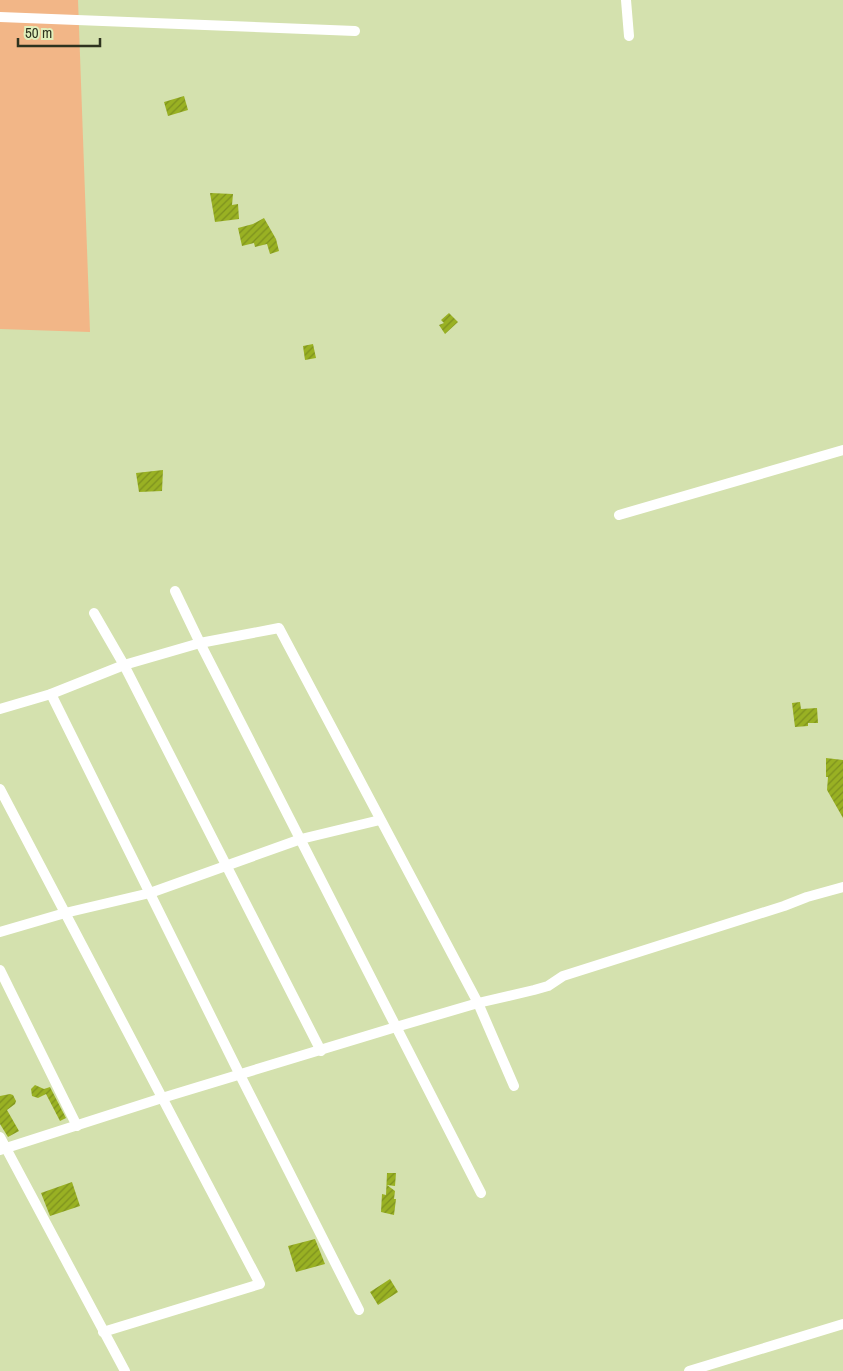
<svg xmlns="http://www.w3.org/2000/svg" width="843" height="1371" viewBox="0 0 843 1371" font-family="'Archivo Narrow',sans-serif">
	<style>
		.grass { fill: #f2b687 }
		.building { fill: url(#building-hatch) }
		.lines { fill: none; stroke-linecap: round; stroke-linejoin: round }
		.minor { stroke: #fff; stroke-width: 10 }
	</style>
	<defs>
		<pattern id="building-hatch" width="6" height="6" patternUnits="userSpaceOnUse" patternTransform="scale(1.25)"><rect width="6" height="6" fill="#99b123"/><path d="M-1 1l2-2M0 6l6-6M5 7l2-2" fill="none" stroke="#7d911e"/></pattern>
	</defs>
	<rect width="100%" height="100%" fill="#d4e1ae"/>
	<polygon class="grass" points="0,0 78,0 90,332 0,329"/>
	<g class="building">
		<polygon points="184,96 188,110 168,116 164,102"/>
		<polygon points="210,193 233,194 232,205 238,204 239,219 215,222"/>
		<polygon points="264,218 276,239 279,251 270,254 267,244 255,247 254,243 242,246 238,228 253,224"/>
		<polygon points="449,313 458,322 445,334 439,325 444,323 441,320"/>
		<polygon points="313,344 316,358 305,360 303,346"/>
		<polygon points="163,470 162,491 139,492 136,473"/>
		<polygon points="800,702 801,709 817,708 818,723 808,723 808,726 795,727 792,703"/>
		<polygon points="826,758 843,760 843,818 827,790 828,777 826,777"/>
		<polygon points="35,1085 44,1089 50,1087 66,1118 60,1121 46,1094 38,1098 32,1096 31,1089"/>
		<polygon points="10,1094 13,1095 16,1101 15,1104 7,1110 19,1131 8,1137 0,1124 0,1096"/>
		<polygon points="387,1173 396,1173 395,1186 387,1185 395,1191 394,1199 396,1199 394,1215 381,1212 382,1194 386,1195"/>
		<polygon points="72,1182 80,1206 50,1216 41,1193"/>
		<polygon points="315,1239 325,1264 296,1272 288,1246"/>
		<polygon points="390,1279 398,1292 378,1305 370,1292"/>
	</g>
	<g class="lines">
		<g class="minor">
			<polyline points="626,0 629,36"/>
			<polyline points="0,17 355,31"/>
			<polyline points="619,515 843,450"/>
			<polyline points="175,591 200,643 481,1193"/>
			<polyline points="94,613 124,665 321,1051"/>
			<polyline points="51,694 240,1075 359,1310"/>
			<polyline points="0,709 51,694 124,665 200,643 279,628 478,1003 514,1086"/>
			<polyline points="0,789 260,1284 103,1332"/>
			<polyline points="0,932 65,913 150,893 301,839 380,820"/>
			<polyline points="0,970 77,1126"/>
			<polyline points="0,1137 125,1371"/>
			<polyline points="0,1150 162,1098 396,1027 478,1003 534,990 548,986 563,976 784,906 807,897 843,887"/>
			<polyline points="689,1371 843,1324"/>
		</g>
	</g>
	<path d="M18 38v8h82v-8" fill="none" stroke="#2e331f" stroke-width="2.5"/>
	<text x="25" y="38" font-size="15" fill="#2e331f" stroke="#e1efbb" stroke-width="4" paint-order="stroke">50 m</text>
</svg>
